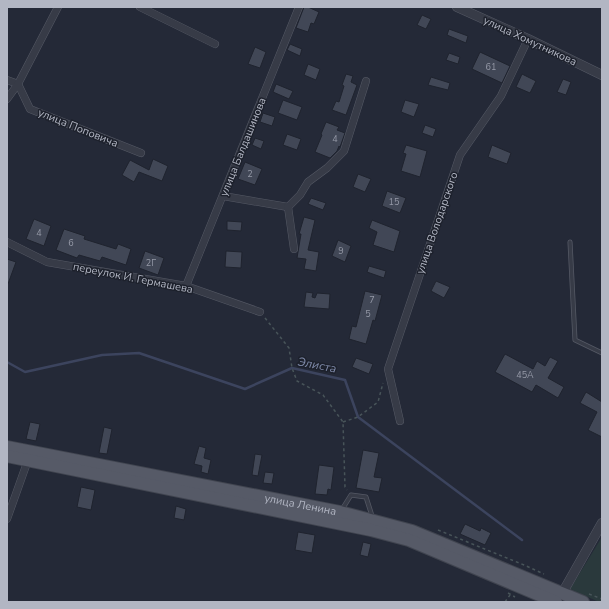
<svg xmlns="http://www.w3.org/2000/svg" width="609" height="609" viewBox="0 0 609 609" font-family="'Nunito Sans',sans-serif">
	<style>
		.green { fill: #2a393c }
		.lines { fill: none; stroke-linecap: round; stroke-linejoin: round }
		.stream { stroke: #3c445e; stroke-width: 2.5 }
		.building { fill: #414756; stroke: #1f232e }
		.service-casing { stroke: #555965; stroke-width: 5 }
		.minor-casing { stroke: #555965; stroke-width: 8 }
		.tertiary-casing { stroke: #555965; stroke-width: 10 }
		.primary-casing { stroke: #414550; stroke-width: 14 }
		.path { stroke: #485459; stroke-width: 1.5; stroke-dasharray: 3 3; stroke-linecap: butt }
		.service { stroke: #373b47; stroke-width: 3.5 }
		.minor { stroke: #373b47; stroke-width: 7 }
		.tertiary { stroke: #373b47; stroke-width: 9 }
		.primary { stroke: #565a67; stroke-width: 12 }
		.labels { text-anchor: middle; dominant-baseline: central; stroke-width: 3; stroke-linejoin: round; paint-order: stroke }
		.number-label { font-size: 9px; fill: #969aa8 }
		.street-label { font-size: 11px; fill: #b2b6c3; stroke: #1d212c }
		.water-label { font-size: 12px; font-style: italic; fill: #7e89a8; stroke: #1d212c }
	</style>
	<rect width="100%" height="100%" fill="#242937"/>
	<polygon class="green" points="602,537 602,602 599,602 570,589"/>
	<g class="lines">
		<polyline class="stream" points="7,362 25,372 102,355 139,353 245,389 292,368 345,380 358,417 522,540"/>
	</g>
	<g class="building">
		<polygon points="304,7 308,7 319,12 314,24 311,23 308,32 296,28"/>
		<polygon points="422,15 431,19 426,29 417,25"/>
		<polygon points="449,29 468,36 466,43 447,35"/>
		<polygon points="290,44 302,49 300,56 287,50"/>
		<polygon points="255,47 266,52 260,68 248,64"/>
		<polygon points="480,52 510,66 502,83 472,69"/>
		<polygon points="449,53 460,57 458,64 446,60"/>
		<polygon points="308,64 320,69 316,80 304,75"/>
		<polygon points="346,74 353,76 351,82 357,85 346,115 332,110 336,101 339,102 344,86 342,85"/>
		<polygon points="522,74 536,81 530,93 516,87"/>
		<polygon points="431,77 450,83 448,90 428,85"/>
		<polygon points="563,79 571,82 566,95 557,92"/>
		<polygon points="276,84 293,91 289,99 273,92"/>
		<polygon points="283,100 302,107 297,120 278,113"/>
		<polygon points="405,100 419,104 414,117 401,112"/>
		<polygon points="263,113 275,117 272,126 260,122"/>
		<polygon points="326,122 339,127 337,130 345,133 340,147 339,146 337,151 330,158 315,152 322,135 321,134"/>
		<polygon points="425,125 436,129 433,137 422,133"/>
		<polygon points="287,134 301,139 297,150 283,145"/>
		<polygon points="255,138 264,141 261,149 252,145"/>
		<polygon points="406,145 427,151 420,177 401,171 406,154 403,153"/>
		<polygon points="492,145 511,153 507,164 488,157"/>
		<polygon points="153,159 168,166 162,181 139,172 134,182 122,175 130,160 149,170"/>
		<polygon points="245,162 262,169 255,185 238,179"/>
		<polygon points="358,174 371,179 365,192 353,187"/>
		<polygon points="387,191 406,198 400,213 382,206"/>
		<polygon points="311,198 326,203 323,210 308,204"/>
		<polygon points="304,217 315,220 308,250 319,252 316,271 304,269 306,259 297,258 301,234 299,234"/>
		<polygon points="34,219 51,226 44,246 26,239"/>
		<polygon points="372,220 400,231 394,252 373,245 377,232 369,228"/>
		<polygon points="227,221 242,222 241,231 227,230"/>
		<polygon points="64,229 85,236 84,239 116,249 118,244 131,249 126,265 102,257 100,261 79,255 77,258 56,250"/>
		<polygon points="338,240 351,246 345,262 332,256"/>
		<polygon points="145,251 164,258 158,275 139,268"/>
		<polygon points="226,251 242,252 241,268 225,267"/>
		<polygon points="7,259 16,262 8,284 7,284"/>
		<polygon points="369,266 386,271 384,278 367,272"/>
		<polygon points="436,281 450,287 444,298 431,291"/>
		<polygon points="365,291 382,295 375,321 373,320 366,344 349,339 352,326 356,327"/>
		<polygon points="306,292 313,293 312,297 315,298 317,293 330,294 329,309 304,307"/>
		<polygon points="505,354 533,369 537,361 545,366 550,357 558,361 548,378 564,387 558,398 536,385 532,392 495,372"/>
		<polygon points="356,358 373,364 369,374 352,367"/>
		<polygon points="586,392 602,402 602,437 588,430 597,412 580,403"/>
		<polygon points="30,422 40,424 36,441 26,439"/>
		<polygon points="104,427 112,429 107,454 99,453"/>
		<polygon points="199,446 206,448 204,458 211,460 208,474 201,472 202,466 194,464"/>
		<polygon points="363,450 379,453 374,477 382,478 379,492 356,488"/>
		<polygon points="255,454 262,455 258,476 252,475"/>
		<polygon points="319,465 334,467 331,490 328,489 327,495 315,494"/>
		<polygon points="265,472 274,473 272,484 263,483"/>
		<polygon points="81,487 95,490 91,510 77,507"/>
		<polygon points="176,506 186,509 184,520 174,518"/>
		<polygon points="465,524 480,531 481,528 491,533 485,545 460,534"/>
		<polygon points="298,532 315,535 312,553 295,550"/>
		<polygon points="363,542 371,544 368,557 360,555"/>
	</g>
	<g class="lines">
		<g class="service-casing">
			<g id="service">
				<polyline points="570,242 575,340 602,353"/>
				<polyline points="341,511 351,495 366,497 373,519"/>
			</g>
		</g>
		<g class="minor-casing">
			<g id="minor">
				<polyline points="140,7 215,44"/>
				<polyline points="7,80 18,84 30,109 141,153"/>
				<polyline points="7,99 18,84 58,7"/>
				<polyline points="223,196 288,207 300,195 308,182 327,168 344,151 366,81"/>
				<polyline points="288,207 294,249"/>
				<polyline points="7,242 47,262 186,286 260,312"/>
				<polyline points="186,286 299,7"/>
				<polyline points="400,421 388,369 460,155 501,96 528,39"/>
				<polyline points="7,519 28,460"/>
			</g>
		</g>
		<g class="tertiary-casing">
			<g id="tertiary">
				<polyline points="457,7 528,39 602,75"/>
				<polyline points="559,599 602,523"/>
			</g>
		</g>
		<g class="primary-casing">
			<g id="primary">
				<path id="s1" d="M7 447 340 512 412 531 583 602"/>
				<polyline points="7,456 371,530 409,540 556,602"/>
			</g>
		</g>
		<g class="path">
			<polyline points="265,318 289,348 292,368 297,381 323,395 343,422 345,487 347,490"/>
			<polyline points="343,422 358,417 378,402 383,383"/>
			<polyline points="438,530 524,565 544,574"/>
			<polyline points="508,593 515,597"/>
			<polyline points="589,594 602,599"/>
			<polyline points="505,602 510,595"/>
		</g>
		<use href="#service" class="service"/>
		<use href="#minor" class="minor"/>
		<use href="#tertiary" class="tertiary"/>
		<use href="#primary" class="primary"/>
	</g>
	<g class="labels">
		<g class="number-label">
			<text x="491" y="67">61</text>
			<text x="335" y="139">4</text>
			<text x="250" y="174">2</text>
			<text x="394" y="202">15</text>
			<text x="39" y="233">4</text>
			<text x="71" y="243">6</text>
			<text x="341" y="251">9</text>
			<text x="151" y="263">2Г</text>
			<text x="372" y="300">7</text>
			<text x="368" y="314">5</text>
			<text x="525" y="375">45А</text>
		</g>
		<g class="street-label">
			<text transform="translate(530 41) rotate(25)">улица Хомутникова</text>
			<text transform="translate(78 128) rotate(22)">улица Поповича</text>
			<text transform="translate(243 147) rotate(-68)">улица Балдашинова</text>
			<text transform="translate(437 223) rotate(-71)">улица Володарского</text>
			<text transform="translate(133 278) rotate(11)">переулок И. Гермашева</text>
			<text stroke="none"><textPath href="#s1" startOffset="299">улица Ленина</textPath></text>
		</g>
		<g class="water-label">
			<text transform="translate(317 365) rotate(11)">Элиста</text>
		</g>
	</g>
	<rect width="609" height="609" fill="none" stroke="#b2b6c3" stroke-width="16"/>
</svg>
